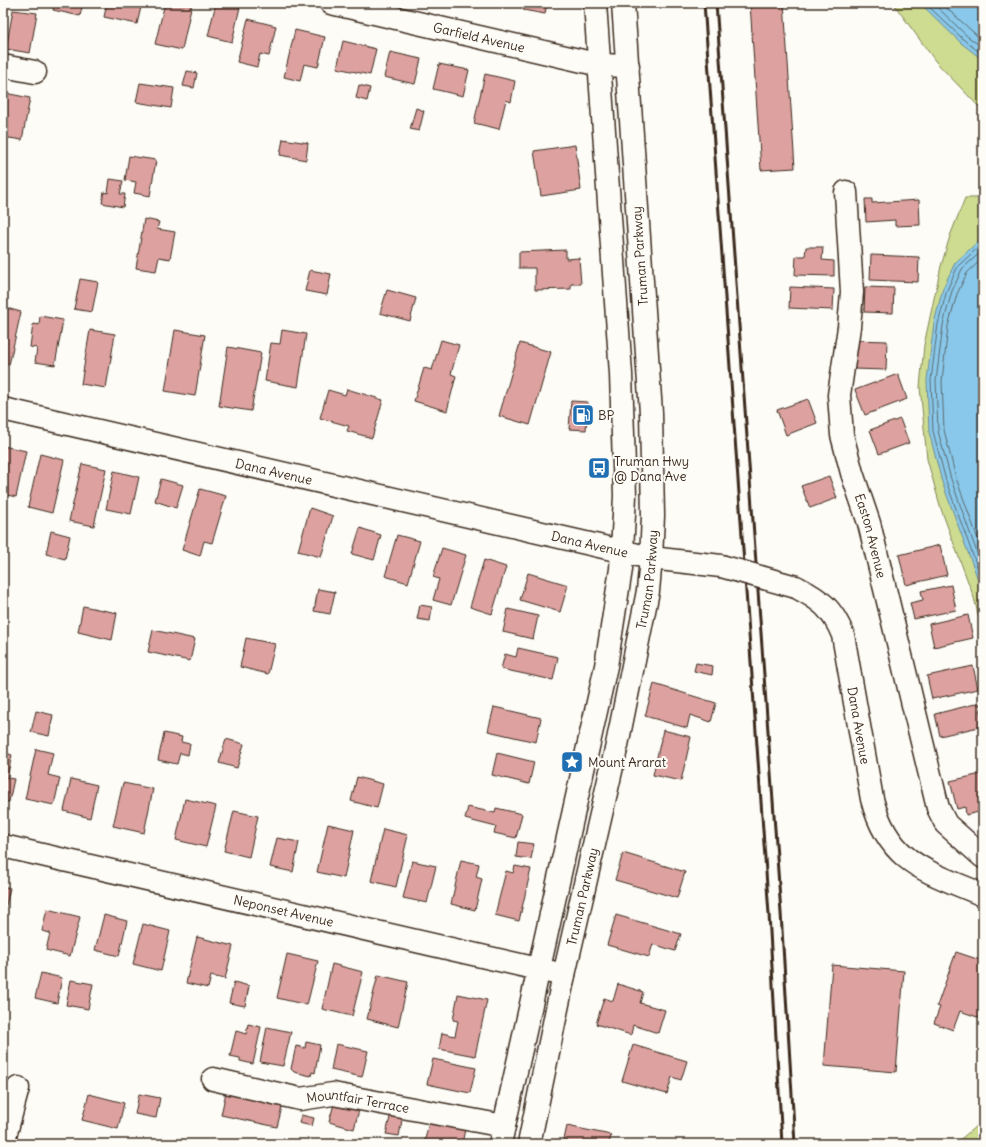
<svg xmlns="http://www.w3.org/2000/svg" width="986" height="1147" viewBox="0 0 986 1147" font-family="Delius,sans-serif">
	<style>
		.green { fill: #cddc90; stroke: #848357 }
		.water { fill: #89c8ea; stroke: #6a8998 }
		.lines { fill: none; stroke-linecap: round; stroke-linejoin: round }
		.shore { stroke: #5a6970; stroke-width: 1 }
		.building { fill: #dda2a0; stroke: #3b2a1e }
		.minor-casing { stroke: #3b2a1e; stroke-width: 25 }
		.major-casing { stroke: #3b2a1e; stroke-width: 25 }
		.minor { stroke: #fdfcf7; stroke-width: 22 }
		.major { stroke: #fdfcf7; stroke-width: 22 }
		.rail { stroke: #3b2a1e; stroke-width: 3 }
		.minor-bridge-casing { stroke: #3b2a1e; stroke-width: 25; stroke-linecap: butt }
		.minor-bridge { stroke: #fdfcf7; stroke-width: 22 }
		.labels { text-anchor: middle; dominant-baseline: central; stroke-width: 4; stroke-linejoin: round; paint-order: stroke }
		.street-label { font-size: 13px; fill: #3b2a1e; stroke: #fdfcf7 }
		.poi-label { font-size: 13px; fill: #3b2a1e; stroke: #fdfcf7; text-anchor: start }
	</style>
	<rect width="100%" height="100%" fill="#fdfcf7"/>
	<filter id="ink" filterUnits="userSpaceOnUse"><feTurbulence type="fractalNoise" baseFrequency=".025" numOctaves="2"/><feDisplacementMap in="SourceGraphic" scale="8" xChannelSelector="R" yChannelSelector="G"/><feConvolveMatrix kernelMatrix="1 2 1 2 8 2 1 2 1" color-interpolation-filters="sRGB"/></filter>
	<g filter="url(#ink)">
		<g class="green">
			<polygon points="893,3 983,3 983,111 936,62"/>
			<polygon points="965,198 983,198 983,634 974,598 941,509 927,459 920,387 924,345 941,266 950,236"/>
			<polygon points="983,1120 983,1144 955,1144"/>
		</g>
		<g class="water">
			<polygon points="920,3 983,3 983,60 961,43"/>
			<polygon points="983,237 983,593 942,482 929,432 927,380 934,323 943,288 955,263"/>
		</g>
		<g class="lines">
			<g class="shore">
				<polyline points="925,3 964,40 983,55"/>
				<polyline points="933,3 967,36 983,48"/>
				<polyline points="941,3 983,41"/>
				<polyline points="983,243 958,266 947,290 938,324 931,380 933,431 946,481 983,583"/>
				<polyline points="983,250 962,269 952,291 943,325 936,381 938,431 951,479 983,570"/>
				<polyline points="983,258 967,273 957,294 948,326 942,381 944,430 956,478 983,553"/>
			</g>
		</g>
		<g class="building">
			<polygon points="55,3 83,3 80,16 53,10"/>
			<polygon points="107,3 142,3 137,24 104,17"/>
			<polygon points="165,3 192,3 182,50 155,44"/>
			<polygon points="216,3 240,7 232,42 208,36"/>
			<polygon points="524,3 547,3 545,14 523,10"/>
			<polygon points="750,3 784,3 795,168 761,170"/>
			<polygon points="13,10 37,13 30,53 6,49"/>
			<polygon points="248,19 276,26 269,56 260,54 257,67 237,62"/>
			<polygon points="295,30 325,37 318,67 304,64 300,81 284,77"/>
			<polygon points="343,41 376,49 370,75 337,68"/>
			<polygon points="390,52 421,59 415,84 384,77"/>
			<polygon points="439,64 469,70 463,96 433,89"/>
			<polygon points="187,71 197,73 194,88 183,86"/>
			<polygon points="485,74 515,81 511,102 506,100 499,129 474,123"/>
			<polygon points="140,83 174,88 171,108 136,102"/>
			<polygon points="359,85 370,88 367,101 356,98"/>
			<polygon points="5,93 30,98 22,140 3,137"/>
			<polygon points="416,108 424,111 419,131 410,129"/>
			<polygon points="283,139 308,143 306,160 280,155"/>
			<polygon points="575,145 581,190 541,196 534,151"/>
			<polygon points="129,156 156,160 150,196 134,193 136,182 125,180"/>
			<polygon points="110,179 123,181 120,194 125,194 123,207 102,203 104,192 108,193"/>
			<polygon points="865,199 872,199 872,203 919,200 920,225 895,226 895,220 866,222"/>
			<polygon points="144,219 159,222 157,229 175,232 170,259 159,257 156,271 136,268"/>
			<polygon points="806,247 823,247 822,260 834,261 834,276 795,275 796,256 805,256"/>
			<polygon points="566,250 566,259 579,258 581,284 571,284 571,289 535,290 535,268 519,268 519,252"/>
			<polygon points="871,255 919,257 918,282 870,280"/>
			<polygon points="310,270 331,274 327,295 305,291"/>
			<polygon points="80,279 98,282 92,312 74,309"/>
			<polygon points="790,287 834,289 833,310 789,308"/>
			<polygon points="865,287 894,288 893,313 864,312"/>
			<polygon points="387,290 416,298 410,321 380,313"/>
			<polygon points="3,307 21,312 9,365 3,364"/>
			<polygon points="40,316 63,320 55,365 35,362 37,348 30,347 33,324 39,325"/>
			<polygon points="90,330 115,334 106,388 81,384"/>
			<polygon points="175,330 205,335 195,396 165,391"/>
			<polygon points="282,330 306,334 298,387 265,381 271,343 280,344"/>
			<polygon points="441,340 459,345 451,374 456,376 447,411 414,401 424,368 432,370"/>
			<polygon points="855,340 887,341 886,370 854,369"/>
			<polygon points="520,343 551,352 530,425 499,416"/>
			<polygon points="228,347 261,353 251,411 219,406"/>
			<polygon points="898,374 907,399 865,415 855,390"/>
			<polygon points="347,389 383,400 372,438 347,431 349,426 320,418 328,390 345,395"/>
			<polygon points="808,399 817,423 786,435 777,410"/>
			<polygon points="571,401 588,402 586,430 569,429"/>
			<polygon points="900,419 909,443 879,454 870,430"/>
			<polygon points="3,446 26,451 16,497 3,494"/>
			<polygon points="40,454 64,460 52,513 28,507"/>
			<polygon points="82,464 106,469 94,526 69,521"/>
			<polygon points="114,471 139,477 131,514 106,509"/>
			<polygon points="829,476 837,498 810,508 801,486"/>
			<polygon points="161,479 183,485 176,508 155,501"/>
			<polygon points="200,489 226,496 212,543 204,541 200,556 182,550"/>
			<polygon points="310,508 333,516 321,557 298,551"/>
			<polygon points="360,528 381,535 374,560 352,554"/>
			<polygon points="51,531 70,536 65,559 46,554"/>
			<polygon points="397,535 420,541 408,583 385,576"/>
			<polygon points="940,545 947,575 906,585 899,555"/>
			<polygon points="442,548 466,555 451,605 433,600 439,579 433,577"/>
			<polygon points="484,560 506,567 492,614 470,607"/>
			<polygon points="528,573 568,585 560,612 520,600"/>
			<polygon points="951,585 956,610 914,619 910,603 923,600 921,591"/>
			<polygon points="318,589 335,592 330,614 314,611"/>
			<polygon points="420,605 432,607 430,621 417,619"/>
			<polygon points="83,606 117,613 112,640 78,632"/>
			<polygon points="508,609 538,616 533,639 503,632"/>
			<polygon points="968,615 973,638 934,647 929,624"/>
			<polygon points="153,630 195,639 190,661 148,652"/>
			<polygon points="246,638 275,644 268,674 240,667"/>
			<polygon points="518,648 558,657 553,680 501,669 505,654 516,657"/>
			<polygon points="696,663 713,666 712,675 694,671"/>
			<polygon points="973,666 978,689 932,699 927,676"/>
			<polygon points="654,684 716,703 711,722 690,715 687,728 645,716"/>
			<polygon points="979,703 983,726 940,736 935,714"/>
			<polygon points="494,707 541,718 536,742 488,731"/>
			<polygon points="36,711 53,715 49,736 31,732"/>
			<polygon points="663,730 691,737 681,781 653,775"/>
			<polygon points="164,733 182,737 181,742 190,744 188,755 180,753 177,764 158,760"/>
			<polygon points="226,739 244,744 237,768 219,763"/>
			<polygon points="36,749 53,753 48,775 60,778 54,805 25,799"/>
			<polygon points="3,752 12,755 7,778 14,779 9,802 3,801"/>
			<polygon points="497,753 534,762 529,784 492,775"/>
			<polygon points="981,774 983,783 983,811 966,815 965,807 957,809 950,781"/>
			<polygon points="357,777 383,784 377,808 351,801"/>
			<polygon points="71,779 97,785 90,818 64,811"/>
			<polygon points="123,783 153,789 144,833 113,826"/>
			<polygon points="185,799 216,806 206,847 176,840"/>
			<polygon points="468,807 495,813 496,808 522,814 516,838 494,833 496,827 465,819"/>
			<polygon points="234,811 258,816 249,857 224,851"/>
			<polygon points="328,824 354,830 344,878 317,872"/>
			<polygon points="383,829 408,835 396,887 371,881"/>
			<polygon points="277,838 299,842 293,872 270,867"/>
			<polygon points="518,842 534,844 531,859 516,857"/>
			<polygon points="623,853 685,872 677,898 615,880"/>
			<polygon points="461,860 479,864 476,877 482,879 475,910 451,904"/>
			<polygon points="412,861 436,866 427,903 403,898"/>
			<polygon points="515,866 531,869 519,921 495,915 506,871 513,873"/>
			<polygon points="3,886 10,888 3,919"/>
			<polygon points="47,909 80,917 70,956 46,950 50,933 42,931"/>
			<polygon points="104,915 127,921 119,956 95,950"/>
			<polygon points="616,915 681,934 675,951 653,944 649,957 607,945"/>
			<polygon points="143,924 170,931 161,971 133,964"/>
			<polygon points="197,937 233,946 225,979 211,976 208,988 186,983"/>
			<polygon points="956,952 983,961 983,1019 960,1011 953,1030 934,1023 940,1007 937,1006"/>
			<polygon points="287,954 318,961 307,1005 277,998"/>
			<polygon points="332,964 363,972 352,1016 322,1009"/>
			<polygon points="832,965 904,971 896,1072 824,1066"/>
			<polygon points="41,973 62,978 57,1003 35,998"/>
			<polygon points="378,975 408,982 398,1027 367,1019"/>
			<polygon points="71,980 93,984 88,1009 66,1005"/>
			<polygon points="234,982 249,986 245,1006 229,1003"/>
			<polygon points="618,984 643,992 640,1003 665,1010 658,1033 633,1025 631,1035 596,1024 604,998 613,1001"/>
			<polygon points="458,994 487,1000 475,1056 439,1049 442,1033 455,1036 458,1021 453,1020"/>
			<polygon points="248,1024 261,1027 253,1064 240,1061 240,1058 230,1056 236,1031 246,1034"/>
			<polygon points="267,1027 291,1032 283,1066 260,1062"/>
			<polygon points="306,1042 320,1045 315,1073 312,1072 311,1076 294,1072 291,1069 296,1046 305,1048"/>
			<polygon points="336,1044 368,1051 362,1077 331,1070"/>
			<polygon points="633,1045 687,1061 681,1080 672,1077 667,1094 622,1081"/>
			<polygon points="433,1059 476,1068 470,1093 427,1084"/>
			<polygon points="226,1092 283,1103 277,1127 221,1115"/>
			<polygon points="89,1094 124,1103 118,1129 82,1120"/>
			<polygon points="139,1094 160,1098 156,1118 135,1114"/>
			<polygon points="334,1104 359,1110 354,1129 329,1122"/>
			<polygon points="391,1113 403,1115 399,1136 386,1134"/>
			<polygon points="301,1115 314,1118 312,1126 299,1123"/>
			<polygon points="429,1122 465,1129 462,1144 424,1144"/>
			<polygon points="567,1126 611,1135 609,1144 563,1144"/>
		</g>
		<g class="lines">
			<g class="minor-casing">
				<g id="minor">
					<path id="s1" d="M331 3 600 65 628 66"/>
					<polyline points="3,66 35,72"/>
					<path id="s2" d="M846 192 852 292 849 327 839 395 842 435 852 473 869 523 938 808 946 824 983 857"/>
					<path id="s3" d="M3 409 651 558 721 566"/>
					<path id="s4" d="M796 587C821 600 832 608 843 635L872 799C889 864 927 871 983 895"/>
					<path id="s5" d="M3 846 564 975"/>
					<path id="s6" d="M213 1079 300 1099 333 1094 504 1126"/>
					<polyline points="3,1144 18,1088"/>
				</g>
			</g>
			<g class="major-casing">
				<g id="major">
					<polyline points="500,1144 606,666 621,569 625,496 621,374 595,3"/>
					<path id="s7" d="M529 1144 564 975 617 745 648 591 651 558 653 516 651 413 623 3"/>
				</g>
			</g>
			<use href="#minor" class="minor"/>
			<use href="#major" class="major"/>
			<g class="rail">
				<polyline points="704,3 769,914 782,1144"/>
				<polyline points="716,3 781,913 795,1144"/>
			</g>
			<g class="minor-bridge-casing">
				<polyline id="minor-bridge" points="721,566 796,587"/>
			</g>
			<use href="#minor-bridge" class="minor-bridge"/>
		</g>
	</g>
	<defs>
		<g id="fuel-square" transform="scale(1.15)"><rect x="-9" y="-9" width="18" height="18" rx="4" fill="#1f6fb2" stroke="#fdfcf7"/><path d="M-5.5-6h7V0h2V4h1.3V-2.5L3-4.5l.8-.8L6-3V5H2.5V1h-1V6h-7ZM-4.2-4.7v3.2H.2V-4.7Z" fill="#fff"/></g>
		<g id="bus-square" transform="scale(1.15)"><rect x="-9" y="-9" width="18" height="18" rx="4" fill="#1f6fb2" stroke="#fdfcf7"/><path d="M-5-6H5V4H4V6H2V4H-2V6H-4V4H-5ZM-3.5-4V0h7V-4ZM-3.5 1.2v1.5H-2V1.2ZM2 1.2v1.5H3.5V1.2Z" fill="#fff"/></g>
		<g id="sight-square" transform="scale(1.15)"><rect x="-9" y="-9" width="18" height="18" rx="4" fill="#1f6fb2" stroke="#fdfcf7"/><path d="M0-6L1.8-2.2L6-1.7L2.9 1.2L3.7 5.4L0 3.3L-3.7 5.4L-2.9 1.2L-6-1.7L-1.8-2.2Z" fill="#fff"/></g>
	</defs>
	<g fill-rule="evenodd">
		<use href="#fuel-square" x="583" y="415"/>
		<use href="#bus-square" x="599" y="468"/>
		<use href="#sight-square" x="572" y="762"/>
	</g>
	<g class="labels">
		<g class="street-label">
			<text stroke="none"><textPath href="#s1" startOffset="152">Garfield Avenue</textPath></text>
			<text transform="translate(640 256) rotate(-94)">Truman Parkway</text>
			<text stroke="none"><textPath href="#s3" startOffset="278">Dana Avenue</textPath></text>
			<text stroke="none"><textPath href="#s2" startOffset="349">Easton Avenue</textPath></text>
			<text stroke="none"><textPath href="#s3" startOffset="602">Dana Avenue</textPath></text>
			<text stroke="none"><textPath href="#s7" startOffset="577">Truman Parkway</textPath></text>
			<text stroke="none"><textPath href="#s4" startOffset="161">Dana Avenue</textPath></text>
			<text stroke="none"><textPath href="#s7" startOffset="253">Truman Parkway</textPath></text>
			<text stroke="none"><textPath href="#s5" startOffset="288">Neponset Avenue</textPath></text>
			<text stroke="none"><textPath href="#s6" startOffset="148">Mountfair Terrace</textPath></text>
		</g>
		<g class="poi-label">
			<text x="598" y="415">BP</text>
			<text x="614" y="461">Truman Hwy<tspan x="614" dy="15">@ Dana Ave</tspan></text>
			<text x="588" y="762">Mount Ararat</text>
		</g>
	</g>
	<rect width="986" height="1147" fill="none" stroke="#fdfcf7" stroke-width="16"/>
	<rect x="8" y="8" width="970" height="1131" fill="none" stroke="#3b2a1e" stroke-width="1.5" filter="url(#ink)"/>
</svg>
